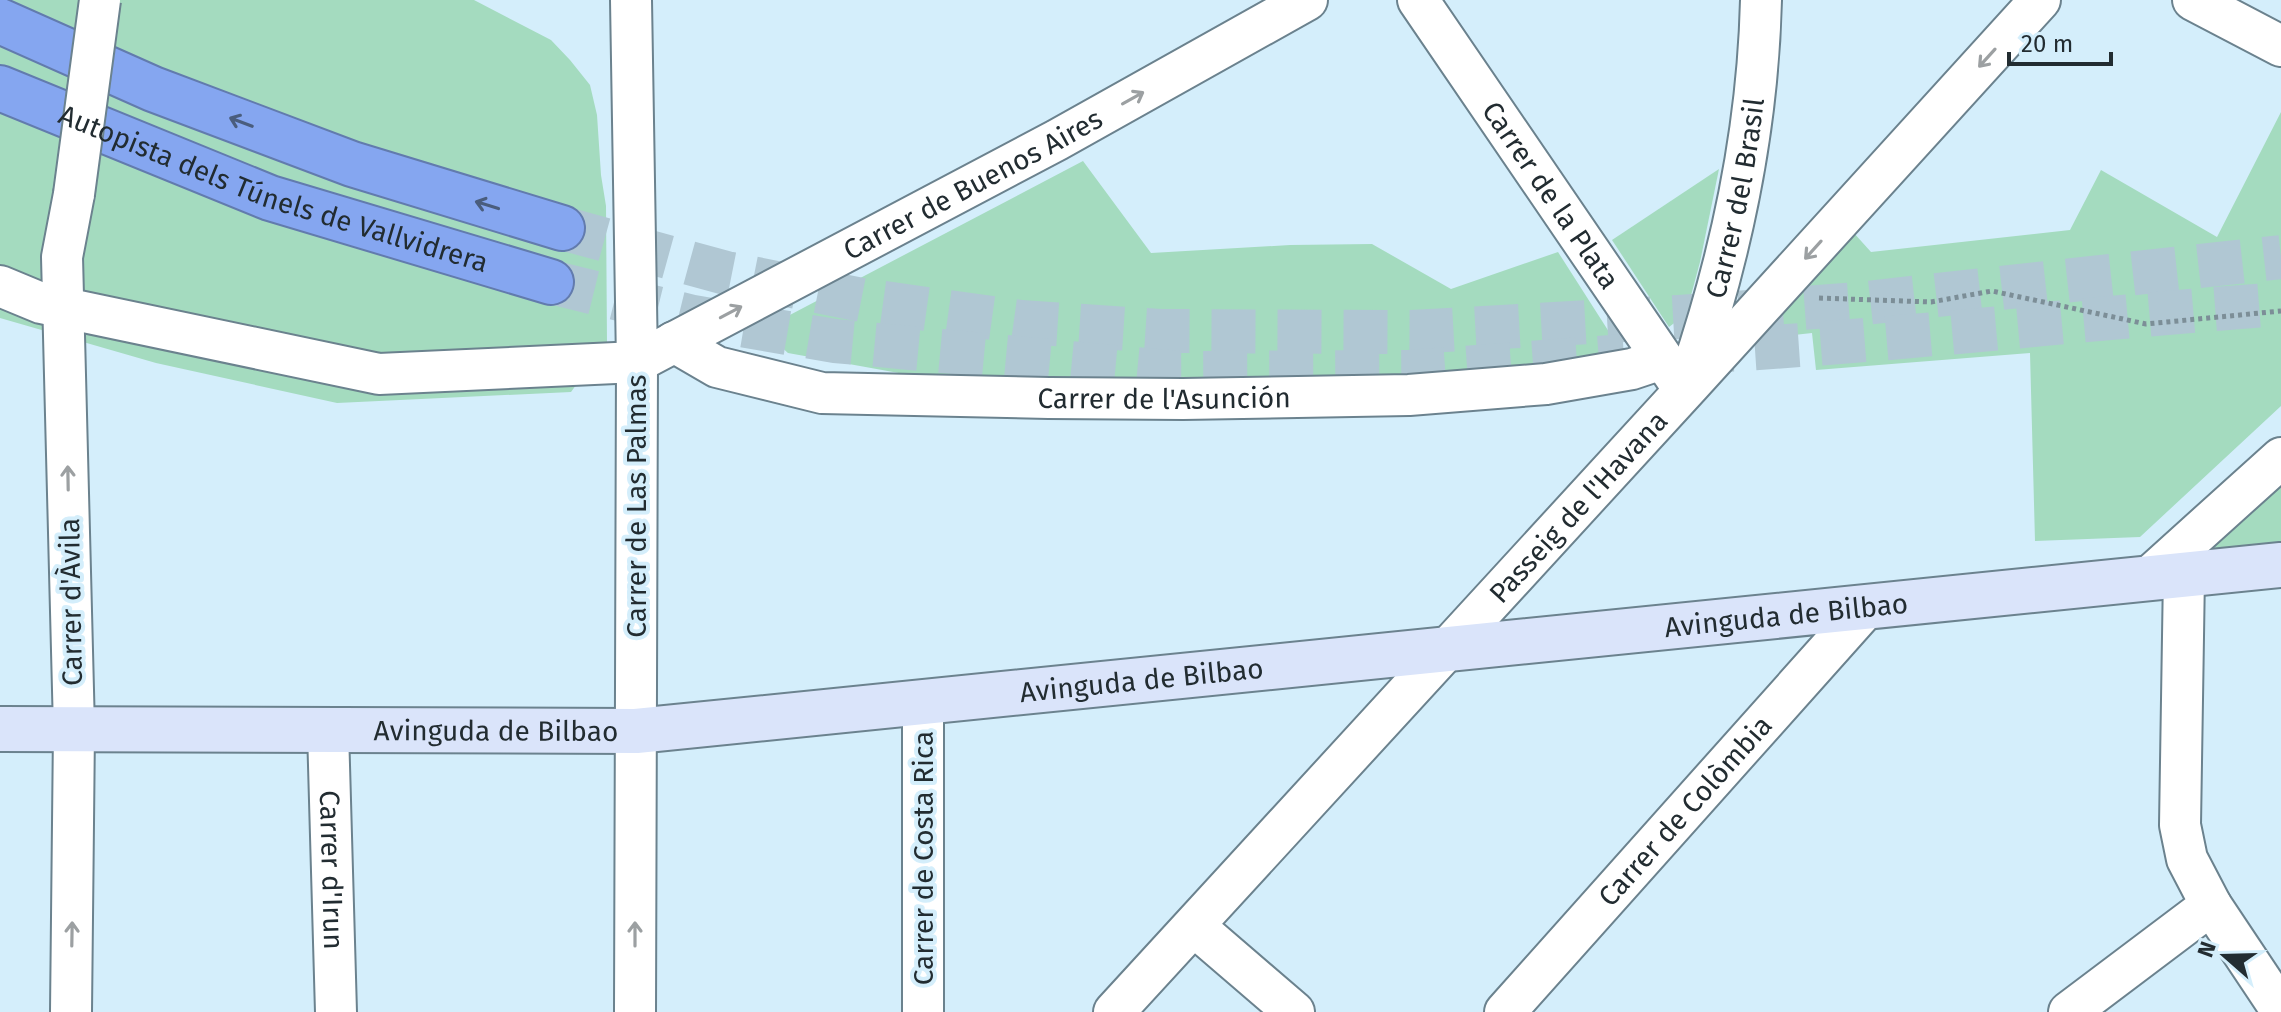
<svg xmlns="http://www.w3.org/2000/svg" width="2281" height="1012" viewBox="0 0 2281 1012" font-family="'Fira Sans',sans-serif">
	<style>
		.green { fill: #a4dbbf }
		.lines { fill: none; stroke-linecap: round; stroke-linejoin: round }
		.highway-tunnel { stroke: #b0c7d3; stroke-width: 44; stroke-dasharray: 44 22; stroke-linecap: butt }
		.street-casing { stroke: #6b828e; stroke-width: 44 }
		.secondary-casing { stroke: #6b828e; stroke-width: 48 }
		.highway-casing { stroke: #627bad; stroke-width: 48 }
		.path { stroke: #7c8e97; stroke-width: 5; stroke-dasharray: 4 4; stroke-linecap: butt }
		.street { stroke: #fff; stroke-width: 40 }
		.secondary { stroke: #dae4fa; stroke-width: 44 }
		.highway { stroke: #85a6f0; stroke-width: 44 }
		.street-bridge-casing { stroke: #6b828e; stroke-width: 44; stroke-linecap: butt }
		.street-bridge { stroke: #fff; stroke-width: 40 }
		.oneway { stroke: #9ca0a2 }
		.oneway2 { stroke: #4a5d7d }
		.labels { text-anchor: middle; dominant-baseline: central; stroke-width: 8; stroke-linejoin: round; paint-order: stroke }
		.street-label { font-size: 28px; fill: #222c31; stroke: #d4eefb }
	</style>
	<rect width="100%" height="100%" fill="#d4eefb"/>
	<g class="green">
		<polygon points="0,0 474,0 551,40 570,60 590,85 597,115 601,175 606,206 607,342 571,392 337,403 156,363 0,318"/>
		<polygon points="2281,112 2281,406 2140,537 2035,541 2030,353 1816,370 1812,333 1757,339 1853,232 1871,252 2070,230 2101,170 2217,237"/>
		<polygon points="1083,161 1151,253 1290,245 1372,244 1451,289 1558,252 1627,360 1471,379 943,381 788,353 778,344 767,327"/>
		<polygon points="1719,169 1700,262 1686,314 1669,327 1612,240"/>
		<polygon points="2281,467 2281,565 2168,576"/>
	</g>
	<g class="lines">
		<g class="highway-tunnel">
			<polyline points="562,228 726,273 862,300 1021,322 1160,331 1411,332 1679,317 1857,304 2281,257"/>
			<polyline points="551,282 693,317 835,341 1178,373 1409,372 1624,356"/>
			<path d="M1689 352C1887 342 2083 318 2281 304"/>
		</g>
		<g class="street-casing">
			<g id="street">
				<polyline points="631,0 637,362 635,1012"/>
				<path id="s1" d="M1418 0 1676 378"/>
				<polyline points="2193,0 2281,46"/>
				<path id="s2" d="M0 286 41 303 379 374 637 362 1057 140 1307 0"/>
				<path id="s3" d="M674 342 717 367 822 393 1049 398 1183 399 1409 395 1546 384 1632 369 1662 359"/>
				<path id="s4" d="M1690 376C1731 256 1758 127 1761 0"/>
				<polyline points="2148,578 2281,458"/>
				<polyline points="923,703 923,1012"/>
				<path id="s5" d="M328 730 336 1012"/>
				<polyline points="2211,905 2281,1010"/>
				<polyline points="1194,926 1294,1012"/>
				<polyline points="71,1012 74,729 62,257 74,194"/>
				<path id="s6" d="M1114 1012C1424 675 1733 339 2040 0"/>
				<path id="s7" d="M1505 1012 1865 609"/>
				<polyline points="2069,1012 2211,905 2187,859 2180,825 2184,574"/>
			</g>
		</g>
		<g class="secondary-casing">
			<g id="secondary">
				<path id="s8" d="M0 729 636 731 2281 565"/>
			</g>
		</g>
		<g class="highway-casing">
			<g id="highway">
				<polyline points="0,21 153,89 352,164 562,228"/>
				<path id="s9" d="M0 88 270 198 551 282"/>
			</g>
		</g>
		<polyline class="path" points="1819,298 1931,302 1992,291 2146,324 2281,311"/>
		<use href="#street" class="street"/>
		<use href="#secondary" class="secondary"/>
		<use href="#highway" class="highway"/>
		<g class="street-bridge-casing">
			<polyline id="street-bridge" points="74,194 100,0"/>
		</g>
		<use href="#street-bridge" class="street-bridge"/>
	</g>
	<defs><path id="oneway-shaft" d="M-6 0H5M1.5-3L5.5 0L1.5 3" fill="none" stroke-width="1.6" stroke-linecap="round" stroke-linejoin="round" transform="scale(2)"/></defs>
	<g class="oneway">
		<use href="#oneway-shaft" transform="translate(1987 58) rotate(132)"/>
		<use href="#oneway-shaft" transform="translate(1133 98) rotate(-29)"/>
		<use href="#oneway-shaft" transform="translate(1813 250) rotate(132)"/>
		<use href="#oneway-shaft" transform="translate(731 312) rotate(-28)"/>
		<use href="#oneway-shaft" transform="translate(68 478) rotate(-91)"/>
		<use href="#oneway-shaft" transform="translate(72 934) rotate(-89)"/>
		<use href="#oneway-shaft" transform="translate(635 934) rotate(-90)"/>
	</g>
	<g class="oneway2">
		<use href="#oneway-shaft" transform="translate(241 122) rotate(-159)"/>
		<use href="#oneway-shaft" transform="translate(487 205) rotate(-163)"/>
	</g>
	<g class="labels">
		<g class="street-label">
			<text stroke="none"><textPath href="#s2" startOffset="1028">Carrer de Buenos Aires</textPath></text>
			<text stroke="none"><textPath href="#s9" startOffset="292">Autopista dels Túnels de Vallvidrera</textPath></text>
			<text stroke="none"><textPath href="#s1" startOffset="236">Carrer de la Plata</textPath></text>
			<text stroke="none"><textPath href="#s4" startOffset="184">Carrer del Brasil</textPath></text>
			<text stroke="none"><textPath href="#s3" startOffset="500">Carrer de l'Asunción</textPath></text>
			<text transform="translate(636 506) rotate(-90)">Carrer de Las Palmas</text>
			<text stroke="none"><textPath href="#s6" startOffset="686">Passeig de l'Havana</textPath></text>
			<text transform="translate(71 602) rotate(-91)">Carrer d'Àvila</text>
			<text stroke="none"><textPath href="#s8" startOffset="1792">Avinguda de Bilbao</textPath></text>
			<text stroke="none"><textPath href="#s8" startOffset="1144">Avinguda de Bilbao</textPath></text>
			<text stroke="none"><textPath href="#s8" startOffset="496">Avinguda de Bilbao</textPath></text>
			<text stroke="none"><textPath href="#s7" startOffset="270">Carrer de Colòmbia</textPath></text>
			<text transform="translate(923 858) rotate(-90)">Carrer de Costa Rica</text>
			<text stroke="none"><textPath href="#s5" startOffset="140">Carrer d'Irun</textPath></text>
		</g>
	</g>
	<g transform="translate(2225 956) rotate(290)" stroke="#d4eefb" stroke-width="6" paint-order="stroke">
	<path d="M0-6L14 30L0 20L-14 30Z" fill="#222c31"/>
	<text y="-12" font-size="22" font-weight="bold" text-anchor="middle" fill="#222c31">N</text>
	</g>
	<path d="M2009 52v12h102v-12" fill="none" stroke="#222c31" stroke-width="4"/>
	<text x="2021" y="52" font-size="24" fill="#222c31" stroke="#d4eefb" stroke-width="6" paint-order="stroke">20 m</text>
</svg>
